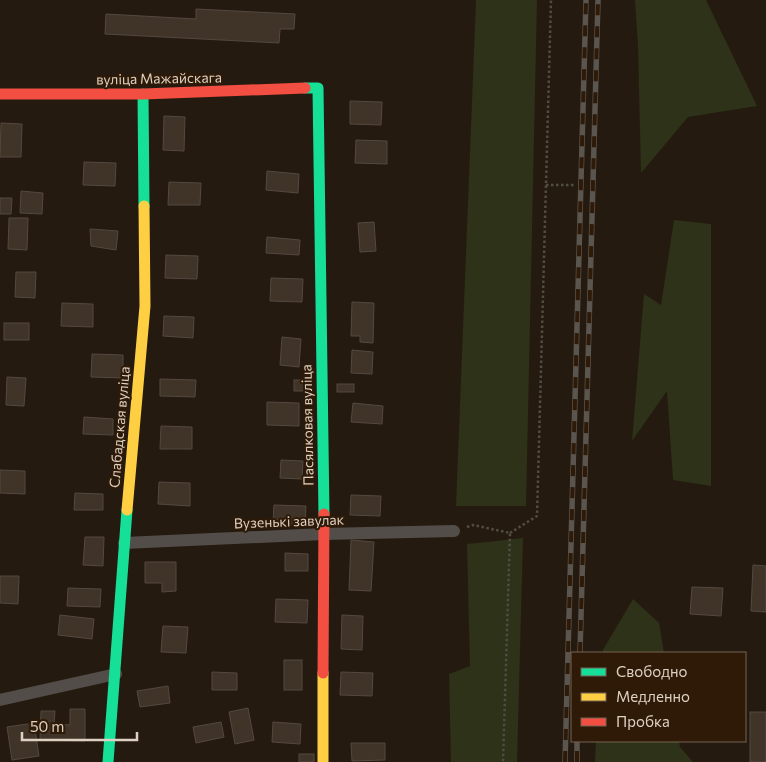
<svg xmlns="http://www.w3.org/2000/svg" width="766" height="762" viewBox="0 0 766 762" font-family="Commissioner,sans-serif">
	<style>
		.green { fill: #2d3219 }
		.building { fill: #3f3427; stroke: #534940 }
		.lines { fill: none; stroke-linecap: round; stroke-linejoin: round }
		.path { stroke: #524c46; stroke-width: 2.5; stroke-dasharray: 2.5 2.5; stroke-linecap: butt }
		.street { stroke: #524d48; stroke-width: 12 }
		.fast { stroke: #16e098; stroke-width: 11 }
		.slow { stroke: #ffcf43; stroke-width: 11 }
		.jam { stroke: #f24e42; stroke-width: 11 }
		.rail-casing { stroke: #5b554f; stroke-width: 5.5 }
		.rail { stroke: #2e1a06; stroke-width: 4; stroke-dasharray: 11; stroke-linecap: butt }
		.labels { text-anchor: middle; dominant-baseline: central; stroke-width: 4; stroke-linejoin: round; paint-order: stroke }
		.street-label { font-size: 14px; fill: #ded1c4; stroke: #2e1a06 }
	</style>
	<rect width="100%" height="100%" fill="#251a0f"/>
	<g class="green">
		<polygon points="476,0 537,0 526,506 456,506"/>
		<polygon points="635,0 706,0 757,106 688,117 641,173 638,46"/>
		<polygon points="674,220 711,224 711,486 673,480 667,391 632,441 644,294 661,305"/>
		<polygon points="523,538 517,762 451,762 449,674 470,666 467,544"/>
		<polygon points="633,599 659,623 664,653 603,653 603,650"/>
		<polygon points="596,741 679,741 680,747 693,762 595,762"/>
	</g>
	<g class="building">
		<polygon points="196,9 295,14 294,29 280,29 279,43 105,34 106,14 196,19"/>
		<polygon points="350,101 382,102 381,125 350,124"/>
		<polygon points="164,116 185,117 184,151 163,150"/>
		<polygon points="1,123 22,124 21,157 0,157"/>
		<polygon points="356,140 387,141 387,164 355,163"/>
		<polygon points="84,162 116,163 115,186 83,185"/>
		<polygon points="267,171 299,174 298,193 266,190"/>
		<polygon points="169,182 201,183 200,205 168,205"/>
		<polygon points="21,191 43,193 42,214 20,213"/>
		<polygon points="0,198 12,198 11,214 0,214"/>
		<polygon points="9,218 28,218 27,250 8,249"/>
		<polygon points="374,222 376,251 360,252 358,223"/>
		<polygon points="90,229 118,231 116,250 91,246"/>
		<polygon points="267,237 300,240 299,255 266,253"/>
		<polygon points="166,255 198,256 197,279 165,278"/>
		<polygon points="16,272 36,272 35,298 15,297"/>
		<polygon points="271,278 303,279 302,302 270,301"/>
		<polygon points="352,302 374,303 373,343 360,342 360,336 351,336"/>
		<polygon points="62,303 93,304 93,327 61,326"/>
		<polygon points="164,316 194,317 193,338 163,336"/>
		<rect x="4" y="323" width="25" height="17"/>
		<polygon points="282,337 301,339 299,367 280,365"/>
		<polygon points="352,350 373,352 372,374 351,373"/>
		<polygon points="92,354 123,355 123,378 91,377"/>
		<polygon points="7,377 26,378 24,406 6,405"/>
		<polygon points="160,379 196,380 195,397 160,396"/>
		<rect x="294" y="380" width="17" height="11"/>
		<rect x="337" y="384" width="17" height="8"/>
		<polygon points="267,402 299,403 299,426 267,425"/>
		<polygon points="353,403 383,406 382,424 351,422"/>
		<polygon points="84,417 113,419 113,435 83,434"/>
		<polygon points="161,426 192,427 192,449 160,449"/>
		<polygon points="281,460 303,461 302,479 280,478"/>
		<polygon points="0,470 25,471 25,494 0,493"/>
		<polygon points="159,482 190,483 190,506 158,504"/>
		<polygon points="75,493 103,494 103,510 74,510"/>
		<polygon points="351,495 381,496 380,516 350,515"/>
		<polygon points="274,505 306,506 305,525 273,523"/>
		<polygon points="85,537 104,537 103,566 83,565"/>
		<polygon points="351,540 374,542 371,591 349,590"/>
		<polygon points="285,553 308,554 308,571 285,571"/>
		<polygon points="145,562 176,562 176,591 162,592 162,583 145,583"/>
		<polygon points="753,565 766,566 766,612 751,611"/>
		<polygon points="0,576 19,576 18,604 0,603"/>
		<polygon points="692,587 723,588 721,616 690,614"/>
		<polygon points="68,588 101,589 100,607 67,606"/>
		<polygon points="276,599 308,600 307,623 275,622"/>
		<polygon points="60,615 94,619 92,639 58,635"/>
		<polygon points="342,615 363,616 362,650 341,649"/>
		<polygon points="163,626 188,627 186,653 161,652"/>
		<rect x="284" y="660" width="18" height="30"/>
		<polygon points="212,672 237,673 237,690 212,690"/>
		<polygon points="341,672 373,673 372,696 340,695"/>
		<polygon points="168,686 170,703 140,707 137,691"/>
		<polygon points="248,708 254,740 235,744 229,712"/>
		<polygon points="70,709 85,709 85,741 40,740 41,711 55,711 54,724 70,725"/>
		<rect x="750" y="712" width="16" height="50"/>
		<polygon points="221,722 224,737 196,743 193,727"/>
		<polygon points="273,722 301,724 300,744 272,742"/>
		<polygon points="34,723 39,756 12,760 7,727"/>
		<polygon points="351,743 385,743 385,760 352,761"/>
		<rect x="299" y="754" width="15" height="8"/>
	</g>
	<g class="lines">
		<g class="path">
			<polyline points="546,185 575,185"/>
			<polyline points="467,527 473,525 510,533 503,762"/>
			<polyline points="510,533 537,516 551,0"/>
		</g>
		<g class="street">
			<polyline points="124,543 324,534 454,531"/>
			<polyline points="0,700 116,674"/>
		</g>
		<g class="fast">
			<polyline points="305,88 318,88 324,514"/>
			<polyline points="143,94 144,206"/>
			<polyline points="108,762 127,510"/>
		</g>
		<g class="slow">
			<polyline points="127,510 145,306 144,206"/>
			<polyline points="323,762 323,673"/>
		</g>
		<g class="jam">
			<polyline points="0,94 143,94 305,88"/>
			<polyline points="323,673 324,514"/>
		</g>
		<g class="rail-casing">
			<g id="rail">
				<polyline points="580,653 598,0"/>
				<polyline points="565,762 586,0"/>
				<polyline points="577,762 577,741"/>
			</g>
		</g>
		<use href="#rail" class="rail"/>
	</g>
	<g class="labels">
		<g class="street-label">
			<text transform="translate(159 78) rotate(-1)">вуліца Мажайскага</text>
			<text transform="translate(307 425) rotate(-91)">Пасялковая вуліца</text>
			<text transform="translate(119 427) rotate(-85)">Слабадская вуліца</text>
			<text transform="translate(289 521) rotate(-2)">Вузенькі завулак</text>
		</g>
	</g>
	<rect x="571" y="652" width="175" height="90" fill="#2e1a06" stroke="#746352"/>
	<rect x="581" y="668" width="25" height="8" fill="#16e098" stroke="#746352"/>
	<text x="616" y="677" font-size="15" fill="#ded1c4">Свободно</text>
	<rect x="581" y="693" width="25" height="8" fill="#ffcf43" stroke="#746352"/>
	<text x="616" y="702" font-size="15" fill="#ded1c4">Медленно</text>
	<rect x="581" y="718" width="25" height="8" fill="#f24e42" stroke="#746352"/>
	<text x="616" y="727" font-size="15" fill="#ded1c4">Пробка</text>
	<path d="M22 732v8h115v-8" fill="none" stroke="#ded1c4" stroke-width="2.5"/>
	<text x="30" y="732" font-size="15" fill="#ded1c4" stroke="#2e1a06" stroke-width="4" paint-order="stroke">50 m</text>
</svg>
